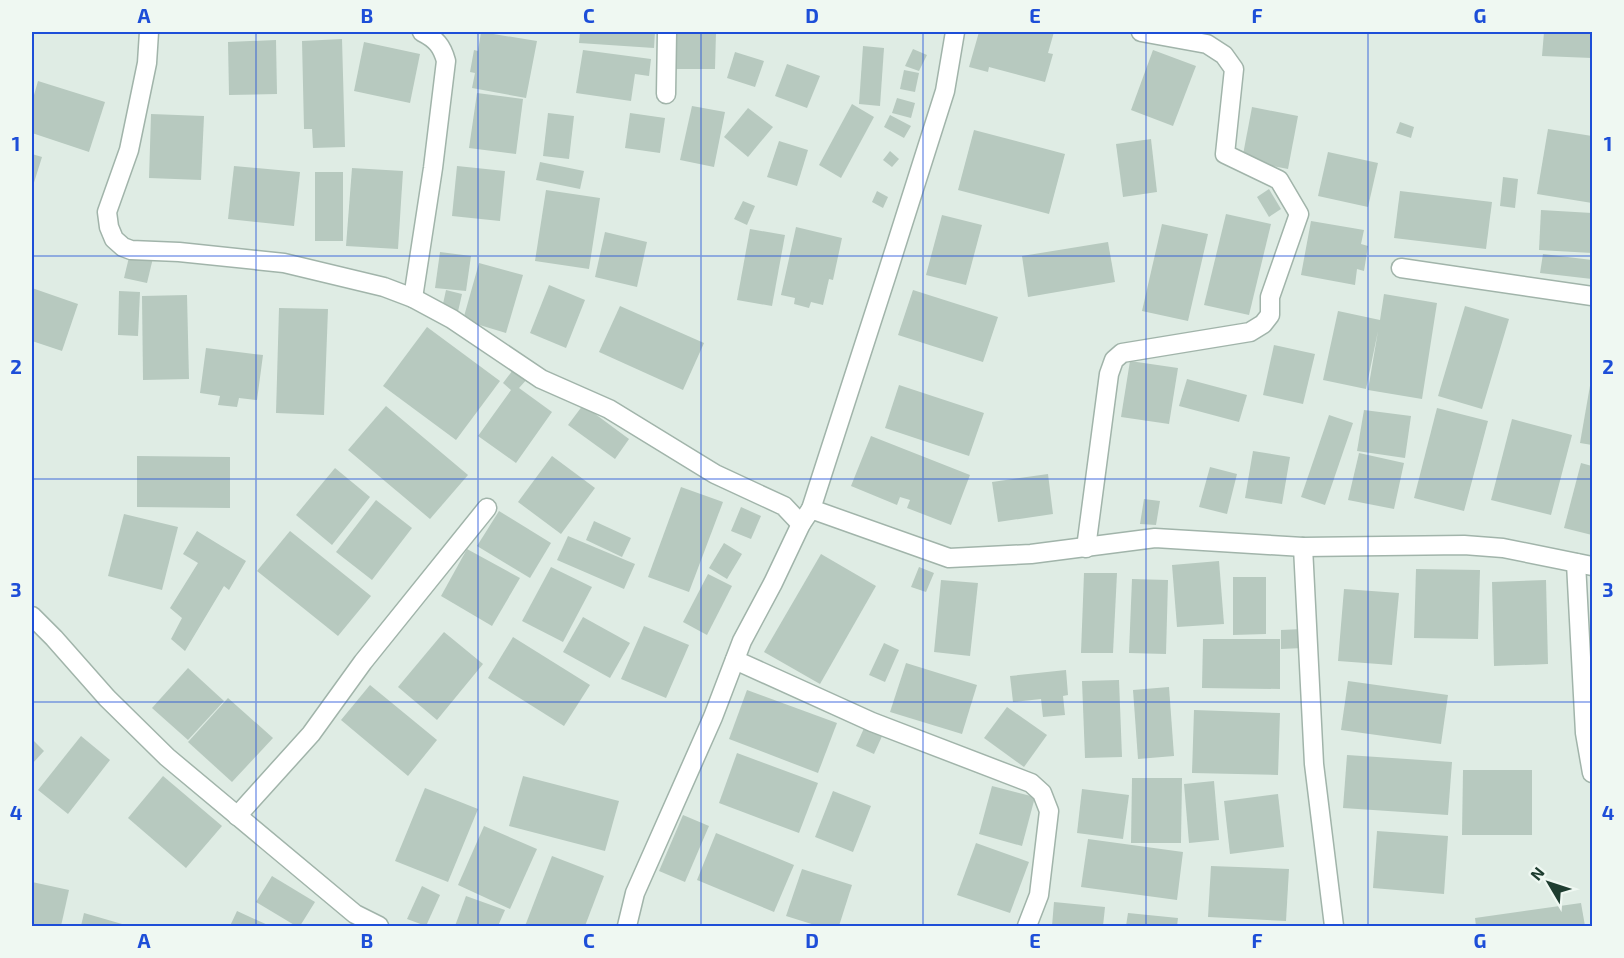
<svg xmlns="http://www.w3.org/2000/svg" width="1624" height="958" viewBox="0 0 1624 958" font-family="'Exo 2',sans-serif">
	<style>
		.building { fill: #b7c9bf }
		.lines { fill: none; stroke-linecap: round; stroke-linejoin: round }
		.street-casing { stroke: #a1b4aa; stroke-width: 21 }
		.street { stroke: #fff; stroke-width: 18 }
		.grid { fill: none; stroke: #1d4ed8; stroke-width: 1.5; stroke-opacity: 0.55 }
		.neatline { fill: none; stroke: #1d4ed8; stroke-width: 2 }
		.grid-label { font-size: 20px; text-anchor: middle; font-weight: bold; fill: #1d4ed8 }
	</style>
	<rect width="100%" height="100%" fill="#dfece4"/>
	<g class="building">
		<polygon points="481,32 537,41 526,98 472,88 475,73 470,72 474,50 478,51"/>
		<polygon points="580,32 655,32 654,48 579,43"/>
		<polygon points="676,32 716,32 715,69 675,69"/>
		<polygon points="979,32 1054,32 1048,53 1053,54 1045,82 989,67 988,72 969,67"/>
		<polygon points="1544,32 1592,32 1592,58 1542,56"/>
		<polygon points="342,39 345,147 313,148 312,129 304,129 302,41"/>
		<polygon points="276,40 277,94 229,95 228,42"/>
		<polygon points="364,42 420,54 410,103 354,91"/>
		<polygon points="863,46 884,48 880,106 859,104"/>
		<polygon points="913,49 927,55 919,71 905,66"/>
		<polygon points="583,50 651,59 649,76 635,74 631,101 576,93"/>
		<polygon points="1153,50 1196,66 1173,126 1131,110"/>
		<polygon points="735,52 764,61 755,87 727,78"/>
		<polygon points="787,64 820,76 807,108 775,96"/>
		<polygon points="904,70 919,73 915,92 900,89"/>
		<polygon points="38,81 105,102 89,152 32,133 32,102"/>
		<polygon points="477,93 523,99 516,154 469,148"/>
		<polygon points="897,98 915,103 911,118 892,113"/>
		<polygon points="852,104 874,117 841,178 819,165"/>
		<polygon points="692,106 725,112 714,167 680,160"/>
		<polygon points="1252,107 1298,116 1288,169 1242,160"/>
		<polygon points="748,108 773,127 748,157 724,137"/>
		<polygon points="548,113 574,116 569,159 543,156"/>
		<polygon points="630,113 665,118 660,153 625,148"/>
		<polygon points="151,114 204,116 201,180 149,178"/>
		<polygon points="890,115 911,126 904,138 884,127"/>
		<polygon points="1400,122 1414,127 1411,138 1396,133"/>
		<polygon points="1548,129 1592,136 1592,203 1537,194"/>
		<polygon points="974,130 1065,154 1049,214 958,190"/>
		<polygon points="1151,139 1157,192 1123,197 1116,144"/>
		<polygon points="779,141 808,150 797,186 767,177"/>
		<polygon points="890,151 899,159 892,167 883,160"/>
		<polygon points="1328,152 1378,163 1368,207 1318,196"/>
		<polygon points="32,154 42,157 32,189"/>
		<polygon points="540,162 584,171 580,189 536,180"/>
		<polygon points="234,166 300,172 294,226 228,219"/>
		<polygon points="457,166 505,171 500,221 452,216"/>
		<polygon points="352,168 403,171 398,249 346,246"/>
		<rect x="315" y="172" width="28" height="69"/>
		<polygon points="1503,177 1518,179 1515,208 1500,206"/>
		<polygon points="1269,189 1281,209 1269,217 1257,197"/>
		<polygon points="546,190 600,198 589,269 535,261"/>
		<polygon points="877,191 888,197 883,208 872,202"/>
		<polygon points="1400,191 1492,202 1486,249 1394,238"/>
		<polygon points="743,201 755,206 747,225 734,219"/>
		<polygon points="1541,210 1592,213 1592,253 1539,250"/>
		<polygon points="1226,214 1271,224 1249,315 1204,305"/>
		<polygon points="942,215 982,225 966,285 926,275"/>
		<polygon points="1311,221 1364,230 1361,244 1368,246 1364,271 1357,269 1355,285 1301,275"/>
		<polygon points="1162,224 1208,234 1188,321 1142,311"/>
		<polygon points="796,227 842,238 833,280 829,279 823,305 811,302 809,308 794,304 795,298 781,295"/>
		<polygon points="750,229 785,235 772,306 737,300"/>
		<polygon points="605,232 647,242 637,287 595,277"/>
		<polygon points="1108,242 1115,282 1028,297 1022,256"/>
		<polygon points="440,252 471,256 466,291 435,288"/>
		<polygon points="130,253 153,258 147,283 124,278"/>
		<polygon points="1543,254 1592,260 1592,279 1540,273"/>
		<polygon points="479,263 523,275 506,333 463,320"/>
		<polygon points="549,285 585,300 566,348 530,333"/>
		<polygon points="32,288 78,304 62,351 32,341"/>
		<polygon points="446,290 462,294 457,316 441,313"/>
		<polygon points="913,290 998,317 983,362 898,335"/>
		<polygon points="119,291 140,292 138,336 118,335"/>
		<polygon points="1384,294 1437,303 1422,399 1368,390 1378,331 1366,389 1323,380 1338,311 1380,320"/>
		<polygon points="187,295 189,379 143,380 142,296"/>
		<polygon points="620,306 704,343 683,390 599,352"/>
		<polygon points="1465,306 1509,319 1482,409 1438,396"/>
		<polygon points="279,308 328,309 324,415 276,413"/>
		<polygon points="427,327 500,381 456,440 383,386"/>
		<polygon points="1274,345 1315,354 1303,404 1263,395"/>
		<polygon points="206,348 263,355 257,400 239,398 237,407 218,405 220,396 200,393"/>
		<polygon points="1130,361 1178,368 1169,424 1121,417"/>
		<polygon points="516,366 529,377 519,388 552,412 516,463 478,436 511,390 503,383"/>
		<polygon points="1187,379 1247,395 1239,422 1179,406"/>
		<polygon points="1591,380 1592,380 1592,445 1580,443"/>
		<polygon points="899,385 984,413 969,456 885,428"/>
		<polygon points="583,405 629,439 615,459 568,425"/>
		<polygon points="386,406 468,475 430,519 348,450"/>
		<polygon points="1437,408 1488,421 1464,511 1414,498"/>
		<polygon points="1364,410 1411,416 1405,458 1357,451"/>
		<polygon points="1329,415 1353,423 1325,505 1301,497"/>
		<polygon points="1512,419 1572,435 1551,515 1491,500"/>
		<polygon points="871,436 970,475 951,525 907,508 910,500 900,497 897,505 851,486"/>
		<polygon points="1253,451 1290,457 1282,504 1245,498"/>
		<polygon points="1359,453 1404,463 1394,509 1348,500"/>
		<polygon points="137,456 230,457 230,508 137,507"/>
		<polygon points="552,456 595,488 561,534 518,502"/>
		<polygon points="1581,463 1592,466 1592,535 1564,528"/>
		<polygon points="1210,467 1237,474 1227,514 1199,507"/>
		<polygon points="335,468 370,497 332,545 296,515"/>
		<polygon points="1048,474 1053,514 998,522 992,482"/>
		<polygon points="681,487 723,502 689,592 648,577"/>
		<polygon points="1144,499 1160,501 1156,525 1140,524"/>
		<polygon points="376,500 412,528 372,580 336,552"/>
		<polygon points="741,507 761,516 751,539 731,531"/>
		<polygon points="499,511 551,543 530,578 477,546"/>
		<polygon points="124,514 178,527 162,590 108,576"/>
		<polygon points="594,521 631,538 622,557 586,540"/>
		<polygon points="197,531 246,561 229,590 224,586 185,651 171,639 182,618 170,608 198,563 183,554"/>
		<polygon points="290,531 371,596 338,636 257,571"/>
		<polygon points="568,536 635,564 624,589 557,560"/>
		<polygon points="724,543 742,554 727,579 709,568"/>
		<polygon points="467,549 520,578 492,626 441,596"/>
		<polygon points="821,554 876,586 820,684 764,652"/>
		<polygon points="1219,561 1224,624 1177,627 1172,565"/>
		<polygon points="551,567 592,587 563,642 522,621"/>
		<polygon points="919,567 934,573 926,592 911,587"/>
		<polygon points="1416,569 1480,570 1478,639 1414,638"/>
		<polygon points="1084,573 1117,573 1113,653 1081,653"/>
		<polygon points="708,574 732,586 707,635 683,622"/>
		<polygon points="1233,577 1266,577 1266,634 1233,635"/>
		<polygon points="1132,579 1168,580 1166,654 1129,653"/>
		<polygon points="941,580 978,583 970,656 934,652"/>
		<polygon points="1546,580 1548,664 1494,666 1492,582"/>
		<polygon points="1344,589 1399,593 1392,665 1338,661"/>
		<polygon points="583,617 630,643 610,678 563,652"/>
		<polygon points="644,626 689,645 666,698 621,679"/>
		<polygon points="1302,629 1303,648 1281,649 1281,630"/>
		<polygon points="444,632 483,664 437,720 398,687"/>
		<polygon points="513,637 590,685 564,726 488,678"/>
		<polygon points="1203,639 1280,639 1280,689 1202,688"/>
		<polygon points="884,643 899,650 885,682 869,675"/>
		<polygon points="906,663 977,685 962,734 890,712"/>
		<polygon points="188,668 224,701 188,740 152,708"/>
		<polygon points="1066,670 1068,695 1063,696 1065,715 1043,717 1041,699 1013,702 1010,676"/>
		<polygon points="1119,680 1122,757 1085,758 1082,681"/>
		<polygon points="1348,681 1448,695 1441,744 1341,730"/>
		<polygon points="370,685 437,740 408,776 341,720"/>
		<polygon points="1169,687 1174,756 1138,759 1133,690"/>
		<polygon points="747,690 837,723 818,773 729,739"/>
		<polygon points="228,698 273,738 232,782 188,742"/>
		<polygon points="1007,707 1047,735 1024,767 984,738"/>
		<polygon points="1194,710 1280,713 1278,775 1192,773"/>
		<polygon points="865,726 883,734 874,754 856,746"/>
		<polygon points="81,736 110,760 68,814 38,790"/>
		<polygon points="32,739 44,751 32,764"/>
		<polygon points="737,753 818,783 799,833 719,803"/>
		<polygon points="1347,755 1452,762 1448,815 1343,808"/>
		<polygon points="1463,770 1532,770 1532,835 1462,835"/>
		<polygon points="163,776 222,826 186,868 128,818"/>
		<polygon points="523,776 619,801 605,851 509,826"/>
		<polygon points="1132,778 1182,778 1181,843 1131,843"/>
		<polygon points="1214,781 1219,840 1189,843 1184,784"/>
		<polygon points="992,786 1035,797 1022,846 979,834"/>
		<polygon points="425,788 478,809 448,882 395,861"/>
		<polygon points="1082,789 1129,795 1123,839 1077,833"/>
		<polygon points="833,791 871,806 853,852 815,837"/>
		<polygon points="1278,794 1284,847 1230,854 1224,801"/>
		<polygon points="683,815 709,826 685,882 659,871"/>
		<polygon points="484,826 537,849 510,909 458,885"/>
		<polygon points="1377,831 1448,836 1444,894 1373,888"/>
		<polygon points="716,833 794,865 774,912 697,880"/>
		<polygon points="1088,839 1183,852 1177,900 1081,887"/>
		<polygon points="976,843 1029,862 1010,913 957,895"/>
		<polygon points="552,856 604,876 585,926 525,926"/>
		<polygon points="1211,866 1289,869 1286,921 1208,917"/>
		<polygon points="802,869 852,885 839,926 818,926 786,916"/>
		<polygon points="272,876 315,902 300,926 296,926 256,902"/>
		<polygon points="32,882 69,890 61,926 32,926"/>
		<polygon points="422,886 440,895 426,926 407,919"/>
		<polygon points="466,896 505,910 498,926 455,926"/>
		<polygon points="1054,902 1105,907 1103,926 1052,926"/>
		<polygon points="1581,903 1585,926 1476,926 1475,918"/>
		<polygon points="237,911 270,926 230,926"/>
		<polygon points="84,913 129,926 81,926"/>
		<polygon points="1128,913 1178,918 1177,926 1126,926"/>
	</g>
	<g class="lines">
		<g class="street-casing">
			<g id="street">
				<polyline points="149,32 147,63 129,150 107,212 109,227 114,239 123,247 131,250 179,252 284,263 384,287 413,298 452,319 541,379 609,409 715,474 784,506 801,524"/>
				<polyline points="666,94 667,32"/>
				<polyline points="1401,268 1592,296"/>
				<path d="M413 298 433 168 446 61C442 46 436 39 422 32"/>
				<polyline points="811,509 886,277 945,91 955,32"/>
				<polyline points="1303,547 1314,764 1334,926"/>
				<polyline points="1086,548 1109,374 1114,360 1122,353 1250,332 1263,324 1270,315 1270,297 1299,214 1279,180 1225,154 1234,69 1224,55 1207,44 1141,32"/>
				<polyline points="1576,563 1585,733 1592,773"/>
				<polyline points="32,616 54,638 107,698 167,757 355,914 379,926"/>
				<polyline points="735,660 872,722 1031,783 1042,793 1049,811 1039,895 1027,926"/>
				<polyline points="237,816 311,734 363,662 487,508"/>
				<polyline points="627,926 635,893 713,717 742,641 773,583 801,524 811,509 949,558 1031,554 1155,538 1303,547 1464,545 1503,548 1592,566"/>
			</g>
		</g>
		<use href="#street" class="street"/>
	</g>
	<path class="grid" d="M256 32V926M478 32V926M701 32V926M923 32V926M1146 32V926M1368 32V926M32 256H1592M32 479H1592M32 702H1592"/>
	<rect width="1624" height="958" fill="none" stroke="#eff8f2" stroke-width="66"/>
	<g transform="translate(1549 883) rotate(309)" stroke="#eff8f2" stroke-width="4.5" paint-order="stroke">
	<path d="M0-4.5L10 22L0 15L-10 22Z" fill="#1e3d30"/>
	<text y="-9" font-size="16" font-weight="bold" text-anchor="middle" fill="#1e3d30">N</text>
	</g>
	<rect x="33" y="33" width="1558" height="892" class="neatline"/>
	<g class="grid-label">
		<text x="144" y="23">A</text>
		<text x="367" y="23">B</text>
		<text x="589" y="23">C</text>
		<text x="812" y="23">D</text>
		<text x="1035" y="23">E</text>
		<text x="1257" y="23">F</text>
		<text x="1480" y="23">G</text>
		<text x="16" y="151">1</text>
		<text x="1608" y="151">1</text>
		<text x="16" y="374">2</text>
		<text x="1608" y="374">2</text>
		<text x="16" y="597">3</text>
		<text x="1608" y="597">3</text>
		<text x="16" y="820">4</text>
		<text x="1608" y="820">4</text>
		<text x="144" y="948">A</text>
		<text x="367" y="948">B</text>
		<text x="589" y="948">C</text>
		<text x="812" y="948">D</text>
		<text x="1035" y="948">E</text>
		<text x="1257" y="948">F</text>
		<text x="1480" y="948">G</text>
	</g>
</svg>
